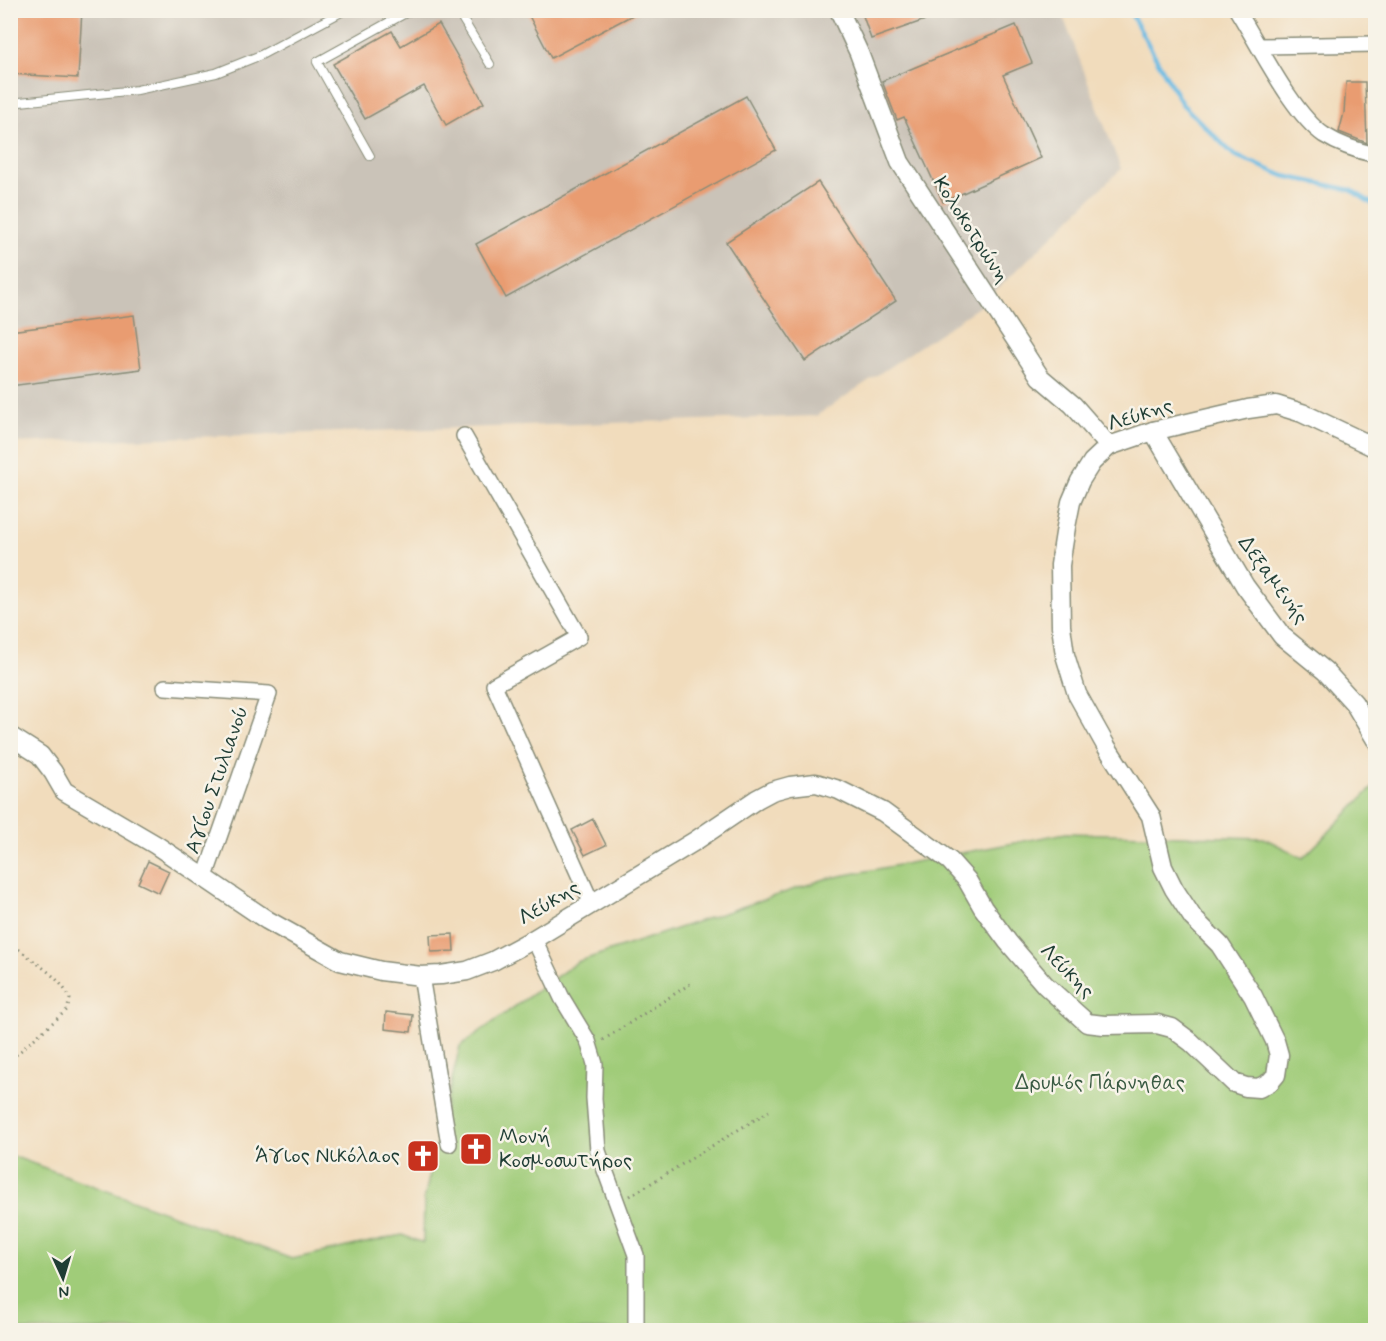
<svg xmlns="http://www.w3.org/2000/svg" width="1386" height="1341" viewBox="0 0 1386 1341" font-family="Mynerve,sans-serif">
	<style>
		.industrial { fill: #cac3b8 }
		.green { fill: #a0cc79; stroke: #608456; stroke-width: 1.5 }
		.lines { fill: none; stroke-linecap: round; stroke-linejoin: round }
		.stream { stroke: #68bae3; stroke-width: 4.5 }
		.building { fill: #e99c71 }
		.service-casing { stroke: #888c78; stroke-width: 10 }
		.minor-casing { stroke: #888c78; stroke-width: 18 }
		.tertiary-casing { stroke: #888c78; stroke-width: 21 }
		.path { stroke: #888c78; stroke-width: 3; stroke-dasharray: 1.5 4.5; stroke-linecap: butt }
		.service { stroke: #fff; stroke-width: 8 }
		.minor { stroke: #fff; stroke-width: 15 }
		.tertiary { stroke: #fff; stroke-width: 18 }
		.labels { text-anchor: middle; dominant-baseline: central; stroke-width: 5; stroke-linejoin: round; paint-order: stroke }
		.street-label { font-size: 21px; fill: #1f3d34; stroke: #f7f3e8 }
		.park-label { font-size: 21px; fill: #395a42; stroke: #f7f3e8 }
		.poi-label { font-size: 21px; fill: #1f3d34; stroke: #f7f3e8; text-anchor: start }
	</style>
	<rect width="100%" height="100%" fill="#f7f3e8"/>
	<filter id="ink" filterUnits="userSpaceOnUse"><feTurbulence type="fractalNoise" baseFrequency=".0167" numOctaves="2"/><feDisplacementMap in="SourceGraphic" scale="12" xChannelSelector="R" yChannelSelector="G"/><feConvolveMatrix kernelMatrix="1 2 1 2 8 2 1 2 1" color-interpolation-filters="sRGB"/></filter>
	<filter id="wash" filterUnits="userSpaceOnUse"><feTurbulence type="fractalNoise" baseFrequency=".008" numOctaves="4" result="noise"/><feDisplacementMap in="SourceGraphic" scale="24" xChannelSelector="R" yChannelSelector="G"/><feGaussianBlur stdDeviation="1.35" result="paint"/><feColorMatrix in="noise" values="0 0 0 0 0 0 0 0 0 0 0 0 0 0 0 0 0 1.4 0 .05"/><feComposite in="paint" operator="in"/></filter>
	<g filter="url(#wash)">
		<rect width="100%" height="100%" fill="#f1dcbc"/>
		<polygon class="industrial" points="10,11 1061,11 1121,169 980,306 816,416 11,443"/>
		<polygon class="green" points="1375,785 1375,1330 11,1330 10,1155 292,1259 402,1235 423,1243 424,1199 460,1046 577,962 825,879 1066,833 1264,838 1303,858"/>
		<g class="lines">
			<polyline class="stream" points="1129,10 1182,104 1234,155 1284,176 1351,190 1376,206"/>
		</g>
		<g id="blocks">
			<g class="building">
				<polygon points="10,10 82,10 78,78 10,74"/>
				<polygon points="526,10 642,10 551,58"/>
				<polygon points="861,10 948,10 948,12 871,39"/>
				<polygon points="439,24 484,103 446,125 424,86 365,119 333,64 392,31 401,46"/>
				<polygon points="1016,25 1032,63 1003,75 1041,158 943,202 904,117 897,120 882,81"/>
				<polygon points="1346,82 1365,82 1367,143 1339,132 1344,113"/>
				<polygon points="746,96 776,150 506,298 476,244"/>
				<polygon points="818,182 896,301 805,361 726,242"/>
				<polygon points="134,315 141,369 10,386 10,331"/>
				<polygon points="593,819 606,845 585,855 572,830"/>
				<polygon points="148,861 169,871 159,893 138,883"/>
				<polygon points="453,934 454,951 431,952 430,935"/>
				<polygon points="386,1012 413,1015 411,1032 385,1029"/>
			</g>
		</g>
	</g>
	<g filter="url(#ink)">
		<use href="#blocks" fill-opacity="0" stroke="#888c78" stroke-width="1.5"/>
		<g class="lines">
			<g class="service-casing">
				<g id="service">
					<polyline points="457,10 490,64"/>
					<polyline points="10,103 137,90 216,73 261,55 345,10"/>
					<polyline points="370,156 317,62 411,10"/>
				</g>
			</g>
			<g class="minor-casing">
				<g id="minor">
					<path d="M1237 10C1259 45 1292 113 1324 135 1340 145 1358 151 1376 155"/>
					<polyline points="1260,46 1376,44"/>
					<polyline points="464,436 579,637 494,685 592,904"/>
					<polyline points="165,687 269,694 205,877"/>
					<polyline points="534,939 562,998 588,1041 595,1064 594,1098 598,1151 636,1255 636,1330"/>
					<polyline points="421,976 449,1144"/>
				</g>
			</g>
			<g class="tertiary-casing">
				<g id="tertiary">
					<polyline points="839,10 859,53 900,162 1040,377 1073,405 1109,446"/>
					<polyline points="1153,431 1245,586 1282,636 1325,671 1354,703 1376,740"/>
					<polyline points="10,736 40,755 53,772 64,791 156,845 267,920 340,961 381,971 421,976 441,975 467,971 493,961 534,939 695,841 757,799 772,791 790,786 816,783 839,790 883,812 950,861 967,880 983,908 1008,942 1045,985 1087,1023 1104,1025 1157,1024 1172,1028 1191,1042 1234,1083 1246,1087 1259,1088 1270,1082 1276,1075 1279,1055 1275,1041 1253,996 1220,945 1193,918 1174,889 1163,867 1151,816 1106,746 1077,694 1065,655 1061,626 1060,565 1066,527 1071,502 1080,481 1092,462 1109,446 1153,431 1248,409 1276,405 1302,413 1376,448"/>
				</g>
			</g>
			<g class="path">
				<path d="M10 941C30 962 58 972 70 999L67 1010 10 1060"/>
				<polyline points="603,1040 690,984"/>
				<polyline points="630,1196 769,1111"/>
			</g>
			<use href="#service" class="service"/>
			<use href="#minor" class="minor"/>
			<use href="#tertiary" class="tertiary"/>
		</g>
	</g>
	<defs>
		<g id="church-square" transform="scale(1.725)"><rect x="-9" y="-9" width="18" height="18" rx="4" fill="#c8321e" stroke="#f7f3e8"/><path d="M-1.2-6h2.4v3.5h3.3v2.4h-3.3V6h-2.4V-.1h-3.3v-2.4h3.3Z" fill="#fff"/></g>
	</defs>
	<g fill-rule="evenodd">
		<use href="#church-square" x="476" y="1149"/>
		<use href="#church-square" x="423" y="1156"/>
	</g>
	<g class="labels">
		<g class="street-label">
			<text transform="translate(971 230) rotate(57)">Κολοκοτρώνη</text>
			<text transform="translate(1140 415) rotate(-18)">Λεύκης</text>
			<text transform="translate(1273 580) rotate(54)">Δεξαμενής</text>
			<text transform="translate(217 780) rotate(-71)">Αγίου Στυλιανού</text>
			<text transform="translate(549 903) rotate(-31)">Λεύκης</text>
			<text transform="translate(1067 971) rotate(45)">Λεύκης</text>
		</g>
		<g class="park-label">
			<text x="1100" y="1083">Δρυμός Πάρνηθας</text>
		</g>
		<g class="poi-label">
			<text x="499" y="1137">Μονή<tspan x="499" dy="24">Κοσμοσωτήρος</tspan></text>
			<text x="400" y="1156" text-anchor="end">Άγιος Νικόλαος</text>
		</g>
	</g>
	<rect width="1386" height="1341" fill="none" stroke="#f7f3e8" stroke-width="36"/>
	<g transform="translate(63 1278) rotate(176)" stroke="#f7f3e8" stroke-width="4.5" paint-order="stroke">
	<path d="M0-4.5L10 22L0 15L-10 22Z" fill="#1f3d34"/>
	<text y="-9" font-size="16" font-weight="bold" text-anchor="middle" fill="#1f3d34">N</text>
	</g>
</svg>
